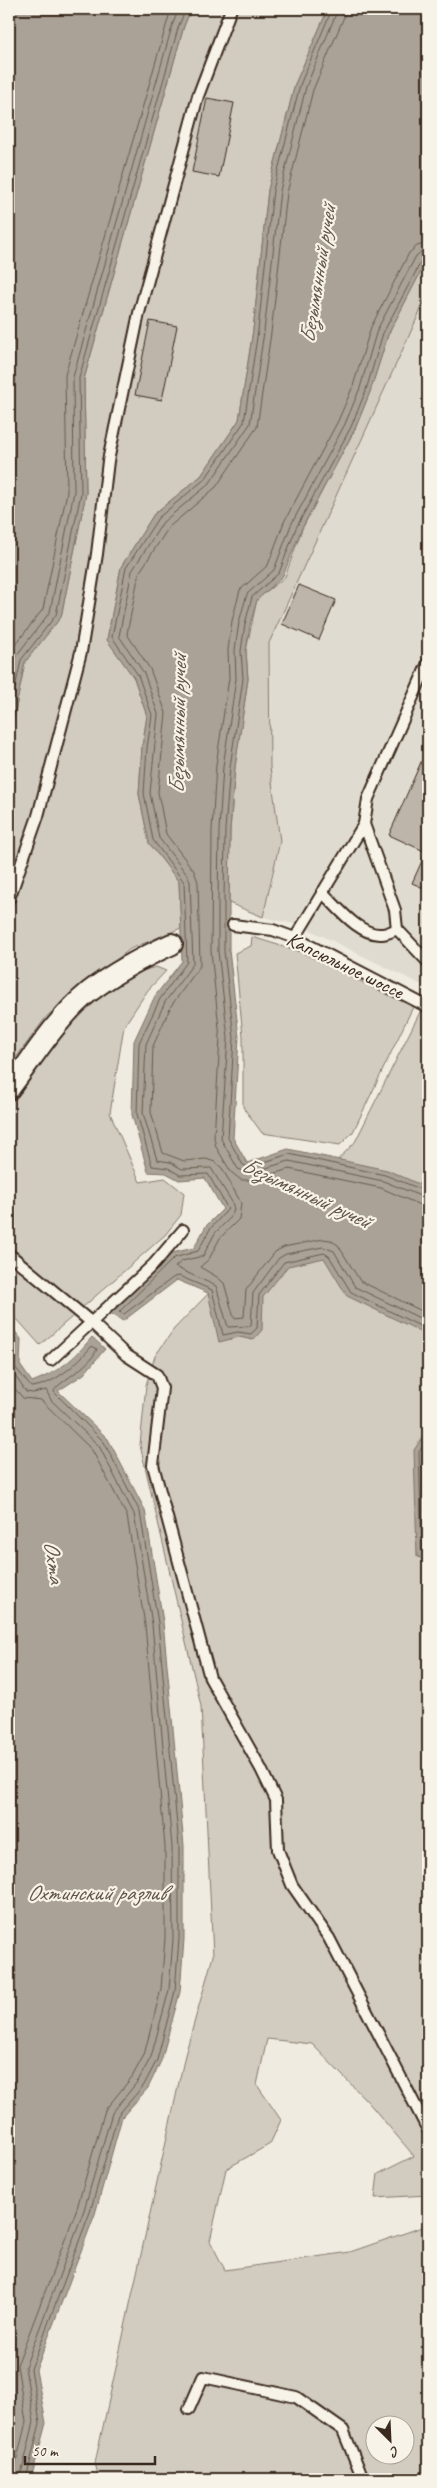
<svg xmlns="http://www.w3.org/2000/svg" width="437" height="2488" viewBox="0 0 437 2488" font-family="Caveat,sans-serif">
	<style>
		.built { fill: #e0dbd0 }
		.green { fill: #d1cbc0; stroke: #867a6f; fill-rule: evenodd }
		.water { fill: #aaa296; stroke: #7e7266 }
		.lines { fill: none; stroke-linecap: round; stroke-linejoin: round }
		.shore { stroke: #675a4e; stroke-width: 1 }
		.building { fill: #bdb5aa; stroke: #3b2a1e }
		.service-casing { stroke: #3b2a1e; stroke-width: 14 }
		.minor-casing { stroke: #3b2a1e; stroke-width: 24 }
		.service { stroke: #f7f3e8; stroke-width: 10 }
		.minor { stroke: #f7f3e8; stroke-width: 20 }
		.labels { text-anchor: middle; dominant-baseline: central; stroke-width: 4.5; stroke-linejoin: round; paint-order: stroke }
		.street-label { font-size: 21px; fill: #3b2a1e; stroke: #f7f3e8 }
		.water-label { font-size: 22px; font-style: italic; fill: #625448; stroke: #f7f3e8 }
	</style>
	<rect width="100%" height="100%" fill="#efebe0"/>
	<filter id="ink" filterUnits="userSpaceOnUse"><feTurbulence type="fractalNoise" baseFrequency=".02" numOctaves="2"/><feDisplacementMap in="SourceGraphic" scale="10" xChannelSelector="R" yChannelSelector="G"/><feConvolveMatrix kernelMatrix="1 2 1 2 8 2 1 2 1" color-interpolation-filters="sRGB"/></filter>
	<g filter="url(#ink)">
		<polygon class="built" points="428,294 428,988 302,926 263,917 280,841 270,767 269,643"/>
		<g class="green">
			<polygon points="191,9 328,9 295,84 268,190 253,330 239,420 201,476 154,514 121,567 107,639 134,678 147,716 142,747 139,794 149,843 179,882 181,928 130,949 47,1016 9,1067 9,742 25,662 61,617 86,493 84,379 184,26"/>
			<polygon points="428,258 428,294 269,643 270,767 280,841 263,917 229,903 230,830 235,767 248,679 246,651 257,599 285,577 302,529 355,429 370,392 388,335"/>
			<polygon points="252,937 301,952 413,1007 353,1132 340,1145 262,1133 243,1107 243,1037 235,953 251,946"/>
			<polygon points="156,967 166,971 148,990 124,1026 110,1113 140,1182 165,1178 184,1193 181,1215 165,1235 40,1345 9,1310 9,1106 56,1041 87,1004 134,973"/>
			<path d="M428 996V2195L375 2198 378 2174 414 2156 368 2102 312 2044 267 2039 257 2085 281 2120 270 2144 226 2169 210 2241 225 2270 350 2252 428 2225V2479H99L95 2463 185 2055 213 1956 201 1706 140 1445 146 1385 155 1356 174 1329 355 1142ZM374 2426H404V2456H374Z"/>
		</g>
		<g class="water">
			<polygon points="9,9 191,9 184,26 84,379 86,493 61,617 25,662 9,742"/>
			<polygon points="328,9 428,9 428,258 388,335 370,392 355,429 301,530 283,576 257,600 250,625 246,651 248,679 235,767 230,830 229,903 229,950 239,1037 233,1138 247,1163 288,1149 387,1170 428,1188 428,1335 347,1296 324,1258 288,1266 263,1297 262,1330 253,1340 239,1337 219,1342 208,1293 177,1280 123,1321 110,1313 172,1253 194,1248 206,1226 223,1209 205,1178 179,1180 166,1173 148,1172 132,1115 134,1041 155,996 182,961 179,882 149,843 139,794 142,747 147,716 134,678 107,640 121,567 154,514 201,476 239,420 253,330 268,190 295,84"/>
			<path d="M9 1324 21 1339 20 1365 32 1382C60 1371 73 1360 92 1337L105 1349 84 1374 58 1391 108 1439 145 1510 163 1622 184 1846V1939L180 1992 161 2061 148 2088 122 2117 95 2214 36 2370 46 2423 31 2479H9Z"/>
			<polygon points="428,1429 428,1563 417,1556 414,1450"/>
		</g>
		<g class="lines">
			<g class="shore">
				<polyline points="332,9 300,85 273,190 258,331 244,422 205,479 158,518 126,568 112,637 138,675 152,715 147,748 144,793 153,840 184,882 187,962 160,999 139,1043 137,1114 152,1166 168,1168 180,1175 208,1174 228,1209 210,1229 198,1251 174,1258 119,1312 124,1314 174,1277 179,1276 212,1290 223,1335 238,1332 251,1334 257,1328 259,1295 284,1262 324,1253 329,1256 351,1292 428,1330"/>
				<polyline points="338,9 306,87 280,191 264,332 250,424 209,484 163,522 132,571 119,636 144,673 158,714 150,793 159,838 188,876 190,882 193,964 165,1002 146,1044 143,1113 157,1160 170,1162 182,1169 211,1168 232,1202 234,1210 231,1217 215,1233 203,1256 182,1261 175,1267 216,1286 228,1327 251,1326 253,1293 279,1258 286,1254 323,1247 334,1251 355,1287 428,1322"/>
				<polyline points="346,9 344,17 313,90 287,193 271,333 257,427 216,487 169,527 139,573 127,634 150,669 166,713 158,792 166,834 194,871 198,882 200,966 171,1006 153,1046 151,1112 163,1153 184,1161 206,1159 215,1162 222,1168 241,1203 239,1219 220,1238 209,1259 200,1267 217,1277 224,1283 234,1318 244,1317 246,1290 275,1252 284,1247 323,1239 330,1240 338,1245 360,1281 428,1314"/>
				<polyline points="428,243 417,246 409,253 371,327 353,386 338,421 284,522 268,565 240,590 232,621 228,650 229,678 216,765 212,830 211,951 220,1038 214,1138 216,1147 231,1172 241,1180 253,1180 289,1169 381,1188 420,1205 428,1206"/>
				<polyline points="428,250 422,251 416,256 377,330 360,388 345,424 291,525 274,570 247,594 239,622 235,650 236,679 223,767 219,830 218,903 218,951 228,1038 221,1139 238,1169 250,1173 289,1161 383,1181 428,1199"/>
				<polyline points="428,257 422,260 383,333 366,390 351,427 296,528 279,573 252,597 245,624 241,651 243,679 230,767 225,830 224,903 224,951 234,1038 228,1138 243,1165 249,1167 289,1154 385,1175 428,1192"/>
				<polyline points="9,653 43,609 67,492 65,375 171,9"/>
				<polyline points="9,687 16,656 50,612 74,492 73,377 173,23 179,9"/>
				<polyline points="9,718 21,660 56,615 81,493 79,378 179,25 186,9"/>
				<path d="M9 1332 16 1341 15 1367 31 1387C55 1385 77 1363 92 1346L97 1349C90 1368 55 1383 54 1392L104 1442 140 1512 158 1623 179 1846V1939L175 1991 157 2060 144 2085 118 2115 90 2212 31 2369 40 2423 26 2479"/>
				<polyline points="9,1367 26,1392 33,1393 46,1390 51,1400 99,1446 134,1514 152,1624 172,1847 173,1939 169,1990 151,2057 138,2081 112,2113 84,2210 25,2367 34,2422 20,2479"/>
				<polyline points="9,1382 23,1398 41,1400 92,1450 127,1516 145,1625 165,1847 165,1938 161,1989 144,2055 132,2077 105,2110 77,2208 17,2365 26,2422 12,2479"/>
				<polyline points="428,1438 419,1452 422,1552 428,1557"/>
				<polyline points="428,1449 426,1454 428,1549"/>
			</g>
		</g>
		<g class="building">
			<polygon points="207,98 234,103 219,177 192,172"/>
			<polygon points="150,321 177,326 162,400 135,395"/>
			<polygon points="299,585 336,600 319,640 282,624"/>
			<polygon points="428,746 428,890 412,883 426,852 389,835"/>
		</g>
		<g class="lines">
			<g class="service-casing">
				<g id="service">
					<path d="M322 892C337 906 359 936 382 934 387 934 392 931 397 929L428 962"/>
					<polyline points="9,899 38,816 81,652 97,554 108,461 139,313 198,96 231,9"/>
					<polyline points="233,925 273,930 295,938 428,1007"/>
					<polyline points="397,929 395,910 364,824 368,799 428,663"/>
					<polyline points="295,938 364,824"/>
					<polyline points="9,1254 92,1323 126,1355 157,1375 162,1388 153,1465 210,1678 261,1769 276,1800 278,1850 292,1885 329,1938 428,2130"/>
					<polyline points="51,1360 154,1264 183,1230"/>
					<polyline points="189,2409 203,2377 296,2397 343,2430 363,2479"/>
				</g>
			</g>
			<g class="minor-casing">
				<path id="minor" d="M9 1089C34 1056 57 1018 89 992 115 972 143 957 172 944"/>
			</g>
			<use href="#service" class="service"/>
			<use href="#minor" class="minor"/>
		</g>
	</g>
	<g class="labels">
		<g class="street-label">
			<text transform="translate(345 965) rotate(26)">Капсюльное шоссе</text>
		</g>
		<g class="water-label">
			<text transform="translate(318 274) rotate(-81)">Безымянный ручей</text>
			<text transform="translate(178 724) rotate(-89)">Безымянный ручей</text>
			<text transform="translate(306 1193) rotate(25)">Безымянный ручей</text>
			<text transform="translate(54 1562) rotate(82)">Охта</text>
			<text x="96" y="1893">Охтинский разлив</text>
		</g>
	</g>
	<rect width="437" height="2488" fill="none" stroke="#f7f3e8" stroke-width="30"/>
	<rect x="15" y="15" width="407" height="2458" fill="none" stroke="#3b2a1e" stroke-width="2" filter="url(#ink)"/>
	<g transform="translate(390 2440) rotate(156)"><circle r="24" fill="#f7f3e8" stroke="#aca397"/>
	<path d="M0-4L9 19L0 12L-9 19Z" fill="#3b2a1e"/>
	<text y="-8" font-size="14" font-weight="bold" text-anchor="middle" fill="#3b2a1e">С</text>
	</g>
	<path d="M25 2456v8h130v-8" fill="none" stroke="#3b2a1e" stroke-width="2.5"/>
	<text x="32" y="2456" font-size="15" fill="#3b2a1e" stroke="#f7f3e8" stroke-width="4" paint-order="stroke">50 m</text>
</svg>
